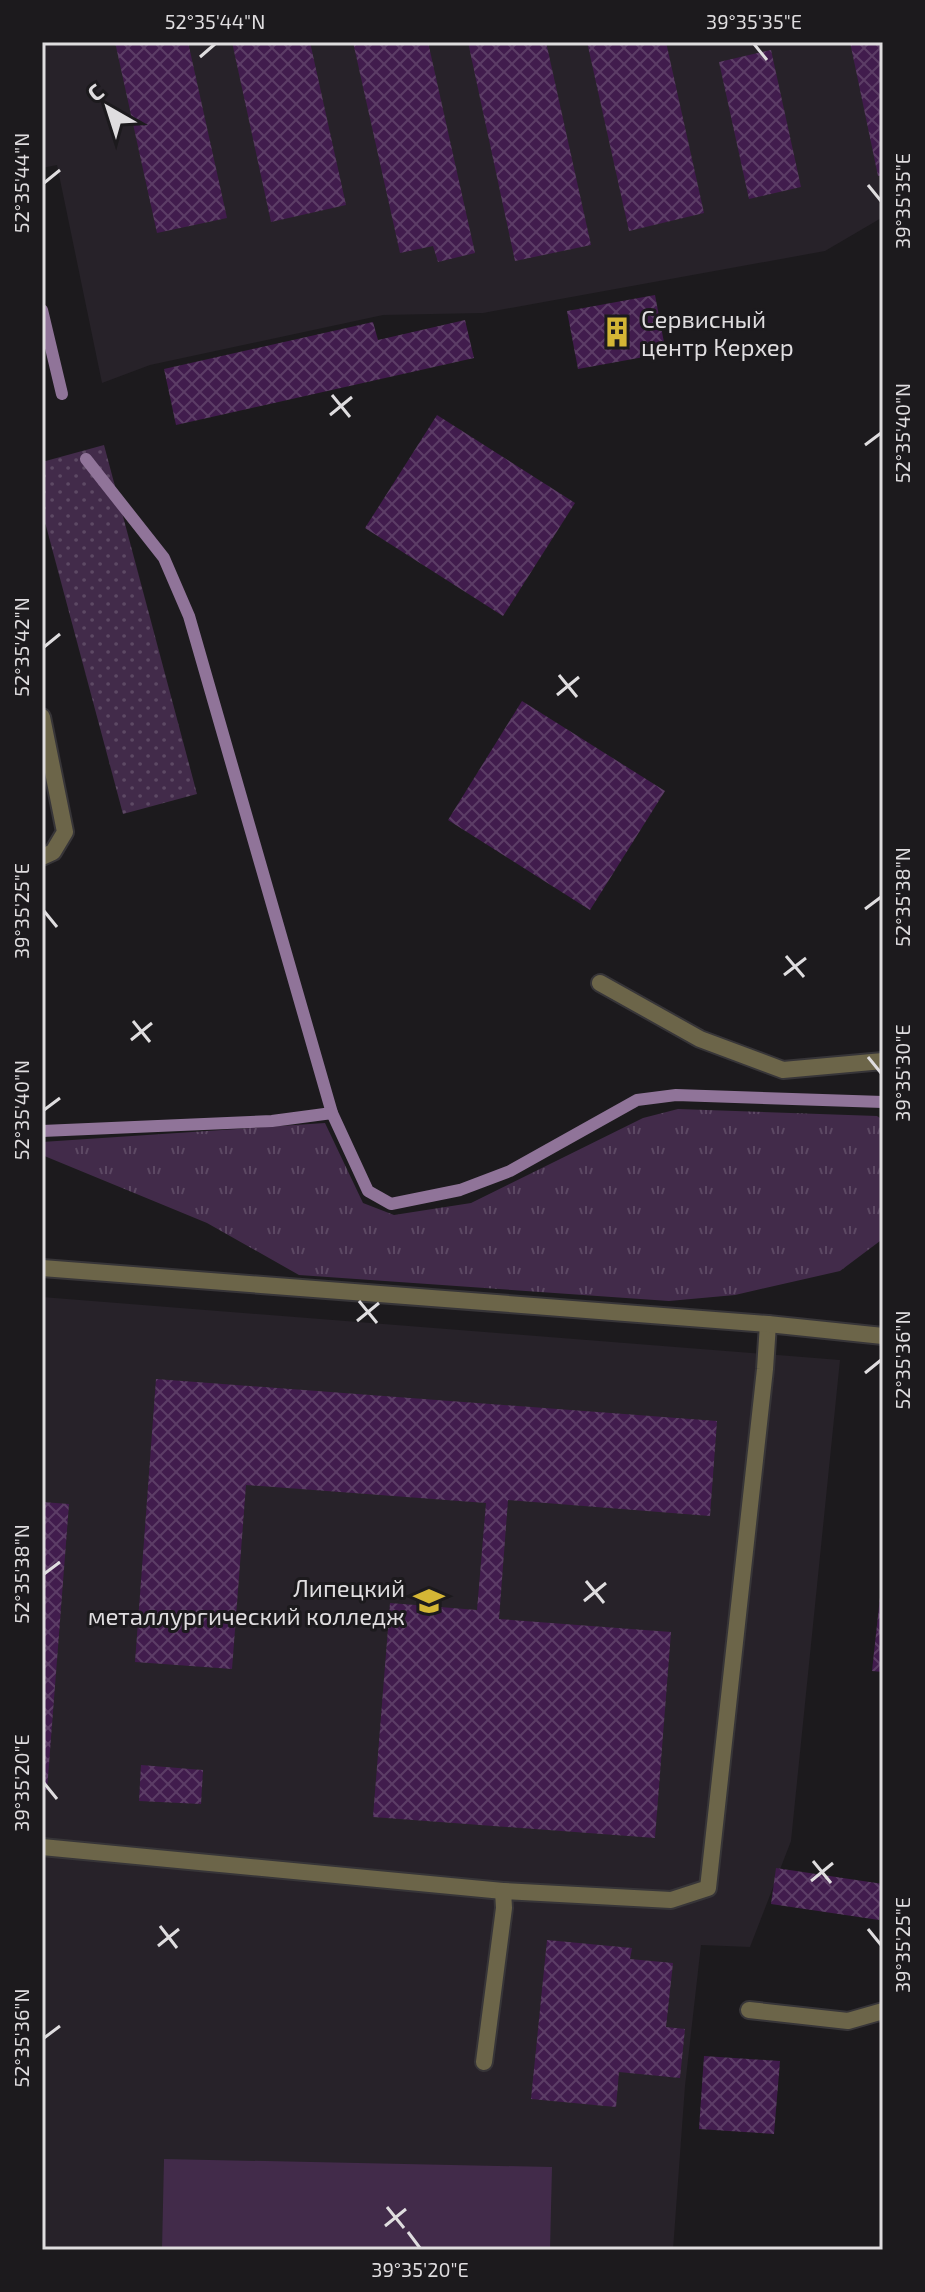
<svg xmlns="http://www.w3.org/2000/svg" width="925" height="2292" viewBox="0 0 925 2292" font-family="'Exo 2',sans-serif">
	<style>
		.built { fill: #272229 }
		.grass { fill: url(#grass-tufts) }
		.park { fill: url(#park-dots) }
		.pitch { fill: #422b4a }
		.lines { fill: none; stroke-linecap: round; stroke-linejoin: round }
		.stream { stroke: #907499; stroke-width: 12 }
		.building { fill: url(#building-cross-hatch) }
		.lane-casing { stroke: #373538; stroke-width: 20 }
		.street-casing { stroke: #373538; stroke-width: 20 }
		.lane { stroke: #6c6549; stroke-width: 16 }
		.street { stroke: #6c6549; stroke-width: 16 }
		.ticks { fill: none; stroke: #dfdddf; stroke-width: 3 }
		.labels { text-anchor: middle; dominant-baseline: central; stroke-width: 6; stroke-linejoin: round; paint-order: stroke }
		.poi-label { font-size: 24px; fill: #dfdddf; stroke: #1c1a1d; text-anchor: start }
		.neatline { fill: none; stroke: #dfdddf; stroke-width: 3 }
		.ticks-label { font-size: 20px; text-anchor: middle; fill: #dfdddf }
	</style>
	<defs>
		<pattern id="grass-tufts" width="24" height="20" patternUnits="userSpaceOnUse" patternTransform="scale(2)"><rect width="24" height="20" fill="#422b4a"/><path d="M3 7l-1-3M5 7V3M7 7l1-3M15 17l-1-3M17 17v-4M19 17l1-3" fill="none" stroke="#5d4964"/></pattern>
		<pattern id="park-dots" width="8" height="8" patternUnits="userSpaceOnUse" patternTransform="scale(2)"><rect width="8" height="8" fill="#422b4a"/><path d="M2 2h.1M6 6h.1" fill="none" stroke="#5d4964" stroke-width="1.8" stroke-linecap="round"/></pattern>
		<pattern id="building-cross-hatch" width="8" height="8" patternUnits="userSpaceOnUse" patternTransform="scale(2)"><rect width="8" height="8" fill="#411c4d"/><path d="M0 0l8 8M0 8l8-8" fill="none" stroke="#5c3d66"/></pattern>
	</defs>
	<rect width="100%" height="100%" fill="#1c1a1d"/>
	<g class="built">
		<polygon points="42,42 883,42 883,217 825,251 483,313 383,315 150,365 102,383 57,165 42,168"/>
		<polygon points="42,1297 840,1360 791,1841 750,1947 701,1945 685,2086 673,2250 42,2250"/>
	</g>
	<polygon class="grass" points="678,1109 877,1116 883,1120 883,1227 880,1241 840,1271 735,1295 669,1301 299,1275 207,1223 42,1155 42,1142 325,1123 363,1203 394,1215 471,1203 643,1118"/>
	<polygon class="park" points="104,445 197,794 123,814 42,511 42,462"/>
	<polygon class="pitch" points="164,2159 552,2167 550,2250 162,2250"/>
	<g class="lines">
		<g class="stream">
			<polyline points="42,310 62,394"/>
			<polyline points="86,459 164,558 189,616 332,1113 368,1191 391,1204 460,1190 510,1171 637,1100 676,1095 883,1102"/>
			<polyline points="42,1131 272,1121 332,1113"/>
		</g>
	</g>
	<g class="building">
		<polygon points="115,42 188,42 227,218 157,233"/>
		<polygon points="232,42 310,42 346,205 271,222"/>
		<polygon points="353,42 428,42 475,253 438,262 433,246 400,253"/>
		<polygon points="468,42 546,42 591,245 515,261"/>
		<polygon points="587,42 666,42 704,213 629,231"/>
		<polygon points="850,42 883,42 883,175 878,176"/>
		<polygon points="771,50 801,187 749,199 719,62"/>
		<polygon points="655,295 666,353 578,369 567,311"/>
		<polygon points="465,320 474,358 176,425 164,369 373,322 378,340"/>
		<polygon points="437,415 575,503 503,616 365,528"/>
		<polygon points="522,701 665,791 590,910 448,820"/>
		<polygon points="156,1379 717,1421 710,1516 508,1500 499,1619 671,1632 655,1838 373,1817 390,1603 477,1610 486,1503 246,1485 232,1669 135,1662"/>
		<polygon points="42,1502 69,1504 47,1790 42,1789"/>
		<polygon points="881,1588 883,1588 883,1672 872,1671"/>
		<polygon points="141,1765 203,1770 201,1804 139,1801"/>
		<polygon points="776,1868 883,1884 879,1920 771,1904"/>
		<polygon points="547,1940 632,1948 630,1959 673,1963 666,2027 685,2029 680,2078 619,2072 616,2107 531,2099"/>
		<polygon points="704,2056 780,2061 774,2134 699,2129"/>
	</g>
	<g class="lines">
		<g class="lane-casing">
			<g id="lane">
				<polyline points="42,717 65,832 53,852 42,857"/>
				<polyline points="600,983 700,1039 783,1070 883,1061"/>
				<polyline points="42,1847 503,1891"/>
				<polyline points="749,2010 848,2021 883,2011"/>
				<polyline points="484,2062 504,1908 503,1891 671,1900 708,1888 765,1369 768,1324"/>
			</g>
		</g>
		<g class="street-casing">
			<polyline id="street" points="42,1268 768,1324 883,1336"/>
		</g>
		<use href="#lane" class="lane"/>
		<use href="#street" class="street"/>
	</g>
	<path class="ticks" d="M754 44 767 60M200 57 215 44M44 183 60 170M868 185 881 201M332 395 350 417M330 415 352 397M865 445 881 433M44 647 60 634M559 675 577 697M557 695 579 677M865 909 881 897M44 911 57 927M786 956 804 977M784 975 806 958M133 1021 150 1042M131 1040 152 1023M868 1057 881 1073M44 1110 60 1098M359 1301 377 1323M357 1321 379 1303M865 1373 881 1360M44 1574 60 1562M586 1581 604 1603M584 1601 606 1583M44 1783 57 1799M813 1861 831 1883M811 1881 833 1863M160 1926 177 1948M868 1929 881 1945M158 1946 179 1929M44 2038 60 2026M387 2207 404 2228M385 2226 406 2209M408 2232 420 2248"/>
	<defs>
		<g id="building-bare" transform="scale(2.4)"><path d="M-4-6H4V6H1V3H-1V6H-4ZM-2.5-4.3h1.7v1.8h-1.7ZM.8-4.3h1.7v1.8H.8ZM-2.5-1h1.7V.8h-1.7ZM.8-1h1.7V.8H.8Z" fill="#d4b635" stroke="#1c1a1d" stroke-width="2.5" paint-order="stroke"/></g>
		<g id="university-bare" transform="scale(2.4)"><path d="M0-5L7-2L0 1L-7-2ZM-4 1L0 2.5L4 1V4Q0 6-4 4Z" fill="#d4b635" stroke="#1c1a1d" stroke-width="2.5" paint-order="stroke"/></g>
	</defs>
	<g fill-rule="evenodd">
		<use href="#building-bare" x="617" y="332"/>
		<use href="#university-bare" x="429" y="1601"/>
	</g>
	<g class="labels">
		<g class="poi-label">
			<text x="641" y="318">Сервисный<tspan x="641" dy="28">центр Керхер</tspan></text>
			<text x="405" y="1587" text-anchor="end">Липецкий<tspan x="405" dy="28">металлургический колледж</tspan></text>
		</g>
	</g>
	<rect width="925" height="2292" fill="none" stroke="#1c1a1d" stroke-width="88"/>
	<g transform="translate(108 108) rotate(321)" stroke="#1c1a1d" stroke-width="6" paint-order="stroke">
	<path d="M0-6L14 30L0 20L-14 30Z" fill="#dfdddf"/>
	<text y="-12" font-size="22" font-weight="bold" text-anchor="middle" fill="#dfdddf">С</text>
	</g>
	<rect x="44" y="44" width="837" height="2204" class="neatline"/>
	<g class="ticks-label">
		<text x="215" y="29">52°35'44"N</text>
		<text x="754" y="29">39°35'35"E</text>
		<text transform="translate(22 183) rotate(-90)" y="7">52°35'44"N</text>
		<text transform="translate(903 201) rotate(-90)" y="7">39°35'35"E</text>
		<text transform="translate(903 433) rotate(-90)" y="7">52°35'40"N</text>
		<text transform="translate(22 647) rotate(-90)" y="7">52°35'42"N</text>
		<text transform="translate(903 897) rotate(-90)" y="7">52°35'38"N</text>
		<text transform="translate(22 911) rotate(-90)" y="7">39°35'25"E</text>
		<text transform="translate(903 1073) rotate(-90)" y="7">39°35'30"E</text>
		<text transform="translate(22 1110) rotate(-90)" y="7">52°35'40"N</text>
		<text transform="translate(903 1360) rotate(-90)" y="7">52°35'36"N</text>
		<text transform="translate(22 1574) rotate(-90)" y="7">52°35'38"N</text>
		<text transform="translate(22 1783) rotate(-90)" y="7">39°35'20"E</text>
		<text transform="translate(903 1945) rotate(-90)" y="7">39°35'25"E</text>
		<text transform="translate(22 2038) rotate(-90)" y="7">52°35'36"N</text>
		<text x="420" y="2277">39°35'20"E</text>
	</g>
</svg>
